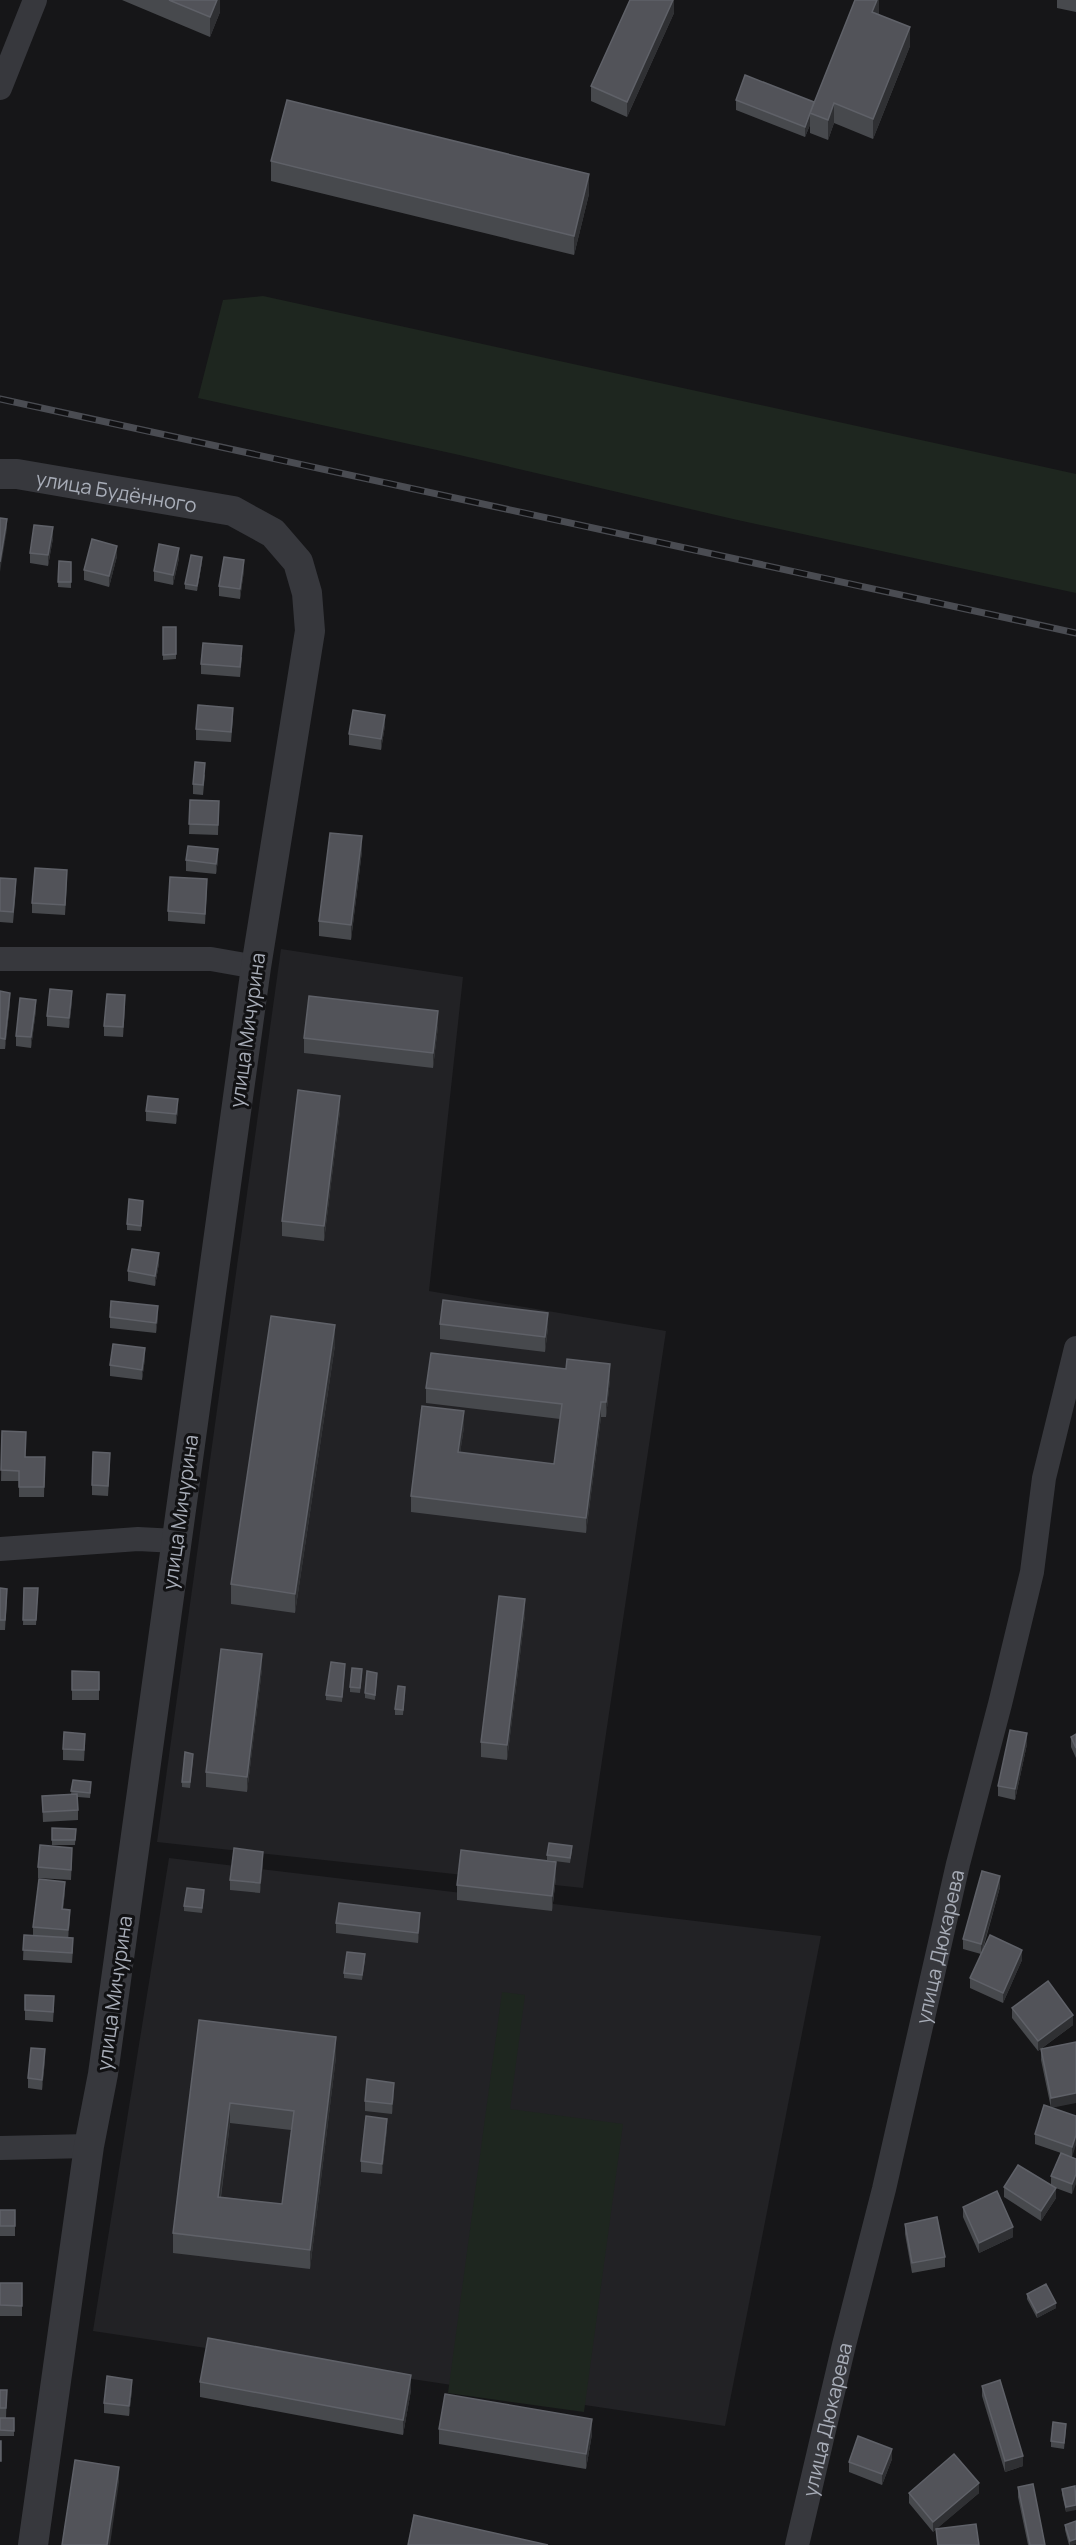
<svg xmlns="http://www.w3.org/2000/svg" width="1076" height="2545" viewBox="0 0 1076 2545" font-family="Manrope,sans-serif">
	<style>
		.built { fill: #222225 }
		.green { fill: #1e261f }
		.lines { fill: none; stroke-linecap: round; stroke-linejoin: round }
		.minor { stroke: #37383d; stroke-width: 24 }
		.tertiary { stroke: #37383d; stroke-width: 30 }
		.rail-casing { stroke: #4a4c52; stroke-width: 7 }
		.rail { stroke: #111113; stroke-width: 4.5; stroke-dasharray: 14; stroke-linecap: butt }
		.wall { fill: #47494d; fill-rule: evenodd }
		.shaded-wall { fill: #2f3033 }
		.building { fill: #525359; stroke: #5f6168; stroke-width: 1.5; fill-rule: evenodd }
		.labels { text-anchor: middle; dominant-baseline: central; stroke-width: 6; stroke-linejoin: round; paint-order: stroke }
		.street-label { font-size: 20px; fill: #a8adb8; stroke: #111113 }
	</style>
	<rect width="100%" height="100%" fill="#161618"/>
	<g class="built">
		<polygon points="281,949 463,977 429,1291 666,1331 583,1888 157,1842"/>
		<polygon points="169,1858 821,1936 725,2426 93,2331"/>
	</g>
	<g class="green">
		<polygon points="263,296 1076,474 1076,593 733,519 455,454 198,398 223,300"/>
		<polygon points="502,1992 525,1995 510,2109 623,2124 584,2412 448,2393"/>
	</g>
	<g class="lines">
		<g class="minor">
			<polyline points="0,88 35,0"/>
			<polyline points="0,959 211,959 256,967"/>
			<polyline points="0,1549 138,1539 176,1541"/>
			<polyline points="0,2148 89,2146"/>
			<path id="s1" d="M797 2545 844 2345 884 2189 958 1864 1000 1704 1032 1572 1044 1478 1076 1348"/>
		</g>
		<path class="tertiary" id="s2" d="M0 474H17L233 511 273 533 298 562 307 593 310 631 256 967 103 2074 89 2146 33 2545"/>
		<g class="rail-casing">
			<polyline id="rail" points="0,399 1076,633"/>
		</g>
		<use href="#rail" class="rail"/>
	</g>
	<g class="wall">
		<polygon points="122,0 220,0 220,12 210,37"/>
		<polygon points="674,0 674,13 627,117 591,101 591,86"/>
		<polygon points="879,0 879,14 910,46 873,139 834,123 828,140 810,133 810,125 805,137 736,110 736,100 814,102"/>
		<polygon points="1057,0 1076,0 1076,12 1057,8"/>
		<polygon points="271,161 589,194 574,255 271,181"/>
		<polygon points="53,538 48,566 30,563 30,553"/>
		<polygon points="117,556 109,587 84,580 84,570"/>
		<polygon points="179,558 173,585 154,581 154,571"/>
		<polygon points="59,561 71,562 71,588 58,587"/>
		<polygon points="202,562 197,591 185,589 185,584"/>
		<polygon points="244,570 240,599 219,596 219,586"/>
		<polygon points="163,627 176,627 176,659 163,660"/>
		<polygon points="242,657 240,677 201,674 201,664"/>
		<polygon points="233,718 231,742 196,740 196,729"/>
		<polygon points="385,725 381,750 349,745 349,734"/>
		<polygon points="205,774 203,795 193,794 193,784"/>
		<polygon points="190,800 219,801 218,835 189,834"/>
		<polygon points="362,851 351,940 319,936 319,921"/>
		<polygon points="186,860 218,860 216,874 186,871"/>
		<polygon points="0,878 16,890 13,923 0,922"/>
		<polygon points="67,881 65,915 32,913 32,903"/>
		<polygon points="207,889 205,924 168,921 168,911"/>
		<polygon points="0,991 10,1003 5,1049 0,1049"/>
		<polygon points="72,1001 69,1028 47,1026 47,1016"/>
		<polygon points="125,1005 123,1037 104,1036 104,1026"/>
		<polygon points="36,1010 31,1048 16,1046 16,1036"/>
		<polygon points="438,1026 433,1068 304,1053 304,1038"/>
		<polygon points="178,1110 176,1124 146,1121 146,1111"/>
		<polygon points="340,1111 324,1241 282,1236 282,1221"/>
		<polygon points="143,1201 141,1231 127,1230 127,1224"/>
		<polygon points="159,1263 155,1286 128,1281 128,1271"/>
		<polygon points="110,1317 158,1317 156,1333 110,1328"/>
		<polygon points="440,1324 548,1328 545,1352 440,1339"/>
		<polygon points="335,1345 295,1613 231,1604 231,1584"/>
		<polygon points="145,1358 142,1380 110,1376 110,1365"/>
		<polygon points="610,1379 606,1417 601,1417 586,1533 411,1512 411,1496 464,1427 460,1453 554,1464 560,1419 426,1403 426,1388"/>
		<polygon points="2,1431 26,1457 45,1457 44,1497 19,1497 19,1481 1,1481"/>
		<polygon points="110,1463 108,1496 92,1495 92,1485"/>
		<polygon points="0,1588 7,1599 5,1630 0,1630"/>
		<polygon points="24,1588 38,1588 36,1625 23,1625"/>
		<polygon points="525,1615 507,1760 481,1757 481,1742"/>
		<polygon points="262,1669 247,1792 206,1787 206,1772"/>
		<polygon points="345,1669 342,1702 326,1700 326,1695"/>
		<polygon points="72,1671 99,1672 99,1700 72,1700"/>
		<polygon points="362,1674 360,1693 350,1692 350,1687"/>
		<polygon points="377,1678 375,1700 365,1698 365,1693"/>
		<polygon points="405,1692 403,1715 395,1715 395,1709"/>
		<polygon points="1076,1734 1076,1758 1071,1747 1071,1737"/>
		<polygon points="85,1744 84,1761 63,1760 63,1749"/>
		<polygon points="1027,1744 1015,1800 998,1796 998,1786"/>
		<polygon points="193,1759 190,1788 182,1787 182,1782"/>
		<polygon points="73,1780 91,1787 90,1798 78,1797 78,1820 43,1822 42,1796 71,1794"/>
		<polygon points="52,1828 76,1829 75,1845 52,1845"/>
		<polygon points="572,1851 570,1863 547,1860 547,1855"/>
		<polygon points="72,1858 71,1880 38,1878 38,1867"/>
		<polygon points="263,1862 260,1893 230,1890 230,1880"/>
		<polygon points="556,1877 552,1911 457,1900 457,1885"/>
		<polygon points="1000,1887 982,1953 1022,1960 1003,2003 970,1988 970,1978 981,1954 963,1949 963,1939"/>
		<polygon points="65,1892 63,1909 70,1920 68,1938 73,1949 72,1963 23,1960 24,1935 33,1936 33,1927"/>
		<polygon points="204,1895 202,1913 184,1911 184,1906"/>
		<polygon points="336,1923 420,1923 418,1943 336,1933"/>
		<polygon points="365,1960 362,1980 344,1978 344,1973"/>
		<polygon points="25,1995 54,2007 53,2022 25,2020"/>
		<polygon points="1012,2008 1073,2025 1038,2051 1012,2018"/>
		<path d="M199 2020 336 2057 310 2269 173 2253V2233ZM230 2123 291 2130 282 2204 221 2197Z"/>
		<polygon points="1076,2042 1052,2108 1076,2116 1072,2157 1076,2159 1072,2194 1053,2187 1056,2198 1041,2221 1004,2197 1004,2187 1051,2186 1051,2176 1061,2153 1035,2144 1035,2134 1051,2108 1041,2060 1041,2049"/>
		<polygon points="45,2060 42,2090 28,2088 28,2078"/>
		<polygon points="394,2093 392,2114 365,2111 365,2101"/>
		<polygon points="387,2129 382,2174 361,2172 361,2161"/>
		<polygon points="963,2207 1013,2237 979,2253 963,2217"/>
		<rect x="0" y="2210" width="15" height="26"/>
		<polygon points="905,2224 945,2257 945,2267 912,2273 905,2234"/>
		<rect x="0" y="2283" width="22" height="33"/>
		<polygon points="1027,2294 1056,2308 1037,2318 1027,2299"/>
		<polygon points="200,2382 411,2390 403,2435 200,2397"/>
		<polygon points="982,2386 1023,2466 1005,2472 982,2396"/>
		<polygon points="0,2390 7,2390 6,2418 14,2418 14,2436 0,2436"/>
		<polygon points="132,2390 129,2416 104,2413 104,2403"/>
		<polygon points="439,2429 592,2434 586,2469 439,2444"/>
		<polygon points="1066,2429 1064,2449 1051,2447 1051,2441"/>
		<polygon points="892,2459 882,2485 849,2472 849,2462"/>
		<polygon points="1075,2486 1066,2512 1062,2494 1062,2489"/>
		<polygon points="1018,2487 1045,2545 1028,2545 1018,2497"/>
		<polygon points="909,2493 979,2493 936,2529 979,2545 937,2545 936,2529 933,2532 909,2503"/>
		<polygon points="1065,2525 1076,2544 1069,2545 1065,2530"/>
	</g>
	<g class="shaded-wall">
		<polygon points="217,0 220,0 220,12 210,37 210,17"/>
		<polygon points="673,0 674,0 674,13 627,117 627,102"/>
		<polygon points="877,0 879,0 879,14 872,31 872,12"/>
		<polygon points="910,27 910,46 873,139 873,119"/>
		<polygon points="834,103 834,123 828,140 828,120"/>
		<polygon points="810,115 810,125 805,137 805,127"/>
		<polygon points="589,174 589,194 574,255 574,236"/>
		<polygon points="7,519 7,529 0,572 0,562"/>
		<polygon points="53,527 53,538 48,566 48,555"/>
		<polygon points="117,546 117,556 109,587 109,576"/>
		<polygon points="179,548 179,558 173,585 173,575"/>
		<polygon points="202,557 202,562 197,591 197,586"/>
		<polygon points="244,560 244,570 240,599 240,589"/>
		<polygon points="385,715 385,725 381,750 381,739"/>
		<polygon points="362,836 362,851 351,940 351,925"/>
		<polygon points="218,849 218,860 216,874 216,864"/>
		<polygon points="72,991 72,1001 69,1028 69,1018"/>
		<polygon points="10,993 10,1003 5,1049 5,1039"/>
		<polygon points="125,995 125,1005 123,1037 123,1027"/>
		<polygon points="36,1000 36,1010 31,1048 31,1037"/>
		<polygon points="438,1011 438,1026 433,1068 433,1053"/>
		<polygon points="340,1096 340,1111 324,1241 324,1226"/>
		<polygon points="178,1099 178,1110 176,1124 176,1114"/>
		<polygon points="159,1253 159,1263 155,1286 155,1276"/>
		<polygon points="158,1306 158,1317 156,1333 156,1323"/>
		<polygon points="548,1313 548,1328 545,1352 545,1337"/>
		<polygon points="335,1325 335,1345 295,1613 295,1594"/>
		<polygon points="145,1348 145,1358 142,1380 142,1370"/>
		<polygon points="610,1364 610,1379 606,1417 606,1402"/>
		<polygon points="601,1402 601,1417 586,1533 586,1518"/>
		<polygon points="464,1411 464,1427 458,1467 458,1452"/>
		<polygon points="525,1599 525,1615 507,1760 507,1745"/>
		<polygon points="262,1654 262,1669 247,1792 247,1777"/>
		<polygon points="1027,1733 1027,1744 1015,1800 1015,1789"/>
		<polygon points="263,1852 263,1862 260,1893 260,1883"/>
		<polygon points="556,1862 556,1877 552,1911 552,1896"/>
		<polygon points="1000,1876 1000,1887 981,1954 981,1944"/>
		<polygon points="65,1882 65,1892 62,1919 62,1909"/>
		<polygon points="70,1910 70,1920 68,1941 68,1930"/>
		<polygon points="420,1913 420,1923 418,1943 418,1933"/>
		<polygon points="1022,1950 1022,1960 1003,2003 1003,1993"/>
		<polygon points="1073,2015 1073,2025 1038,2051 1038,2041"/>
		<polygon points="336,2037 336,2057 310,2269 310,2250"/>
		<polygon points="45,2049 45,2060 42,2090 42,2080"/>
		<polygon points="394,2083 394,2093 392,2114 392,2104"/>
		<polygon points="1076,2093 1076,2103 1051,2108 1051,2098"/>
		<polygon points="230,2103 230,2123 218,2216 218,2197"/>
		<polygon points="387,2119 387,2129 382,2174 382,2164"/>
		<polygon points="1076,2135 1076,2145 1072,2157 1072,2147"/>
		<polygon points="1076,2174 1076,2184 1072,2194 1072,2184"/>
		<polygon points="1056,2188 1056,2198 1041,2221 1041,2211"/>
		<polygon points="1013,2227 1013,2237 979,2253 979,2243"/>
		<polygon points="1056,2303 1056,2308 1037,2318 1037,2313"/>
		<polygon points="411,2375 411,2390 403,2435 403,2420"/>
		<polygon points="132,2380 132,2390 129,2416 129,2406"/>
		<polygon points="592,2419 592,2434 586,2469 586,2454"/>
		<polygon points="892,2449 892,2459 882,2485 882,2474"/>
		<polygon points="1023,2456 1023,2466 1005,2472 1005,2461"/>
		<polygon points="119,2467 119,2482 110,2545 107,2545"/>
		<polygon points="979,2483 979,2493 933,2532 933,2522"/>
		<polygon points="1076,2505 1076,2510 1066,2512 1066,2507"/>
		<polygon points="1076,2539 1076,2544 1070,2545 1070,2541"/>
	</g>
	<g class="building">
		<polygon points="169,0 217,0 210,17"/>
		<polygon points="630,0 673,0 627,102 591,86"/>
		<polygon points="855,0 877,0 872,12 910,27 873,119 834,103 828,120 810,113"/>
		<polygon points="745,75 814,102 805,127 736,100"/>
		<polygon points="287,100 589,174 574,236 271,161"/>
		<polygon points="0,518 7,519 0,562"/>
		<polygon points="34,525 53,527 48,555 30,553"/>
		<polygon points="92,539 117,546 109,576 84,570"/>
		<polygon points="159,544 179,548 173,575 154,571"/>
		<polygon points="191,555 202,557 197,586 185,584"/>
		<polygon points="224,557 244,560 240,589 219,586"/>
		<polygon points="59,561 71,562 71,582 58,582"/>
		<polygon points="163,627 176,627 176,654 163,655"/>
		<polygon points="203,643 242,646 240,667 201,664"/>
		<polygon points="198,705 233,708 231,732 196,729"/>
		<polygon points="353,710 385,715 381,739 349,734"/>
		<polygon points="195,762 205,763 203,785 193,784"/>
		<polygon points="190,800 219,801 218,825 189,824"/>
		<polygon points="330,833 362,836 351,925 319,921"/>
		<polygon points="188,846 218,849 216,864 186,860"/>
		<polygon points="35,868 67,870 65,905 32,903"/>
		<polygon points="170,877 207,879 205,914 168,911"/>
		<polygon points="0,878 16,879 13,912 0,911"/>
		<polygon points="50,989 72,991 69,1018 47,1016"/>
		<polygon points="0,991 10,993 5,1039 0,1038"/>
		<polygon points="107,994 125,995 123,1027 104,1026"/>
		<polygon points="309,996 438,1011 433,1053 304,1038"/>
		<polygon points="20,998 36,1000 31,1037 16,1036"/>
		<polygon points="298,1090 340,1096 324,1226 282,1221"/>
		<polygon points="148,1096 178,1099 176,1114 146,1111"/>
		<polygon points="129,1199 143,1201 141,1226 127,1224"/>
		<polygon points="132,1249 159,1253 155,1276 128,1271"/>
		<polygon points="443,1300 548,1313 545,1337 440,1324"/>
		<polygon points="111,1301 158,1306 156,1323 110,1317"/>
		<polygon points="271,1316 335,1325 295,1594 231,1584"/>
		<polygon points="113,1344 145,1348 142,1370 110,1365"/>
		<polygon points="431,1353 566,1369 567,1359 610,1364 606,1402 601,1402 586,1518 411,1496 422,1406 464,1411 458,1452 554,1464 562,1404 426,1388"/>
		<polygon points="2,1431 26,1432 25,1457 45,1457 44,1487 19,1487 19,1471 1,1470"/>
		<polygon points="93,1452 110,1453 108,1486 92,1485"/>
		<polygon points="0,1588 7,1589 5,1620 0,1620"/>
		<polygon points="24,1588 38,1588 36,1620 23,1620"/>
		<polygon points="499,1596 525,1599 507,1745 481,1742"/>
		<polygon points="221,1649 262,1654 247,1777 206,1772"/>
		<polygon points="331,1662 345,1664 342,1697 326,1695"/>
		<polygon points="352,1668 362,1669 360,1688 350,1687"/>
		<polygon points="72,1671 99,1672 99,1690 72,1690"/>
		<polygon points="367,1671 377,1673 375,1695 365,1693"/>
		<polygon points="398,1686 405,1687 403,1710 395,1709"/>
		<polygon points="1010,1730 1027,1733 1015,1789 998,1786"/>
		<polygon points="64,1732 85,1734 84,1750 63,1749"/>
		<polygon points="1076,1734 1076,1748 1071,1737"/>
		<polygon points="185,1752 193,1754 190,1782 182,1782"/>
		<polygon points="73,1780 91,1782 90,1793 71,1791"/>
		<polygon points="77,1794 78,1810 43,1812 42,1796"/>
		<polygon points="52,1828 76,1829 75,1840 52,1840"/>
		<polygon points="549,1843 572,1846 570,1858 547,1855"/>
		<polygon points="40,1845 72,1848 71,1870 38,1867"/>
		<polygon points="234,1848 263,1852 260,1883 230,1880"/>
		<polygon points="461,1850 556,1862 552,1896 457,1885"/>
		<polygon points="982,1871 1000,1876 981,1944 963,1939"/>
		<polygon points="39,1879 65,1882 62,1909 70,1910 68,1930 33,1927"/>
		<polygon points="187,1888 204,1890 202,1908 184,1906"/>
		<polygon points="339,1903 420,1913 418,1933 336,1923"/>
		<polygon points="24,1935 73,1938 72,1953 23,1950"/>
		<polygon points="990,1935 1022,1950 1003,1993 970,1978"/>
		<polygon points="347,1952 365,1954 362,1975 344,1973"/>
		<polygon points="1048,1981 1073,2015 1038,2041 1012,2008"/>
		<polygon points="25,1995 54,1996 53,2012 25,2010"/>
		<path d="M199 2020 336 2037 310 2250 173 2233ZM230 2103 294 2111 282 2204 218 2197Z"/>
		<polygon points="1076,2042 1076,2093 1051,2098 1041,2049"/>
		<polygon points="31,2048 45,2049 42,2080 28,2078"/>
		<polygon points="367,2079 394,2083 392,2104 365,2101"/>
		<polygon points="1044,2105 1076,2116 1076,2135 1072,2147 1035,2134"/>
		<polygon points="366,2116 387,2119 382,2164 361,2161"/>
		<polygon points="1061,2153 1076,2159 1076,2174 1072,2184 1051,2176"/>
		<polygon points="1018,2165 1056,2188 1041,2211 1004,2187"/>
		<polygon points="997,2191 1013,2227 979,2243 963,2207"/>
		<rect x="0" y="2210" width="15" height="16"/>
		<polygon points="937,2217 945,2257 912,2263 905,2224"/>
		<polygon points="0,2283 22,2283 22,2306 0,2305"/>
		<polygon points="1046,2284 1056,2303 1037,2313 1027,2294"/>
		<polygon points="208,2338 411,2375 403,2420 200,2382"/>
		<polygon points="107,2376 132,2380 129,2406 104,2403"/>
		<polygon points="1000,2380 1023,2456 1005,2461 982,2386"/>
		<polygon points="0,2390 7,2390 6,2408 0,2408"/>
		<polygon points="445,2394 592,2419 586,2454 439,2429"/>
		<polygon points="0,2418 14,2418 14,2431 0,2430"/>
		<polygon points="1053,2422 1066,2424 1064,2443 1051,2441"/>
		<polygon points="858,2436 892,2449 882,2474 849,2462"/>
		<rect x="0" y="2441" width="1" height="20"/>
		<polygon points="954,2454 979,2483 933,2522 909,2493"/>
		<polygon points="75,2460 119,2467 107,2545 62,2545"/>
		<polygon points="1033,2484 1045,2545 1030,2545 1018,2487"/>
		<polygon points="1075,2486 1076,2505 1066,2507 1062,2489"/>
		<polygon points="414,2515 548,2545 408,2545"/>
		<polygon points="1076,2521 1076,2539 1070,2541 1065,2525"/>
		<polygon points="976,2524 979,2545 938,2545 936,2529"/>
	</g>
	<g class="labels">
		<g class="street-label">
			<text stroke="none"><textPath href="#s2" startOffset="118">улица Будённого</textPath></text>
			<text transform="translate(247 1030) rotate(-82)">улица Мичурина</text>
			<text transform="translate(180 1512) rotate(-82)">улица Мичурина</text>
			<text stroke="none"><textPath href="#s1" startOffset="615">улица Дюкарева</textPath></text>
			<text transform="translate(114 1993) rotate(-82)">улица Мичурина</text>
			<text stroke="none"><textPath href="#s1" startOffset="129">улица Дюкарева</textPath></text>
		</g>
	</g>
</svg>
